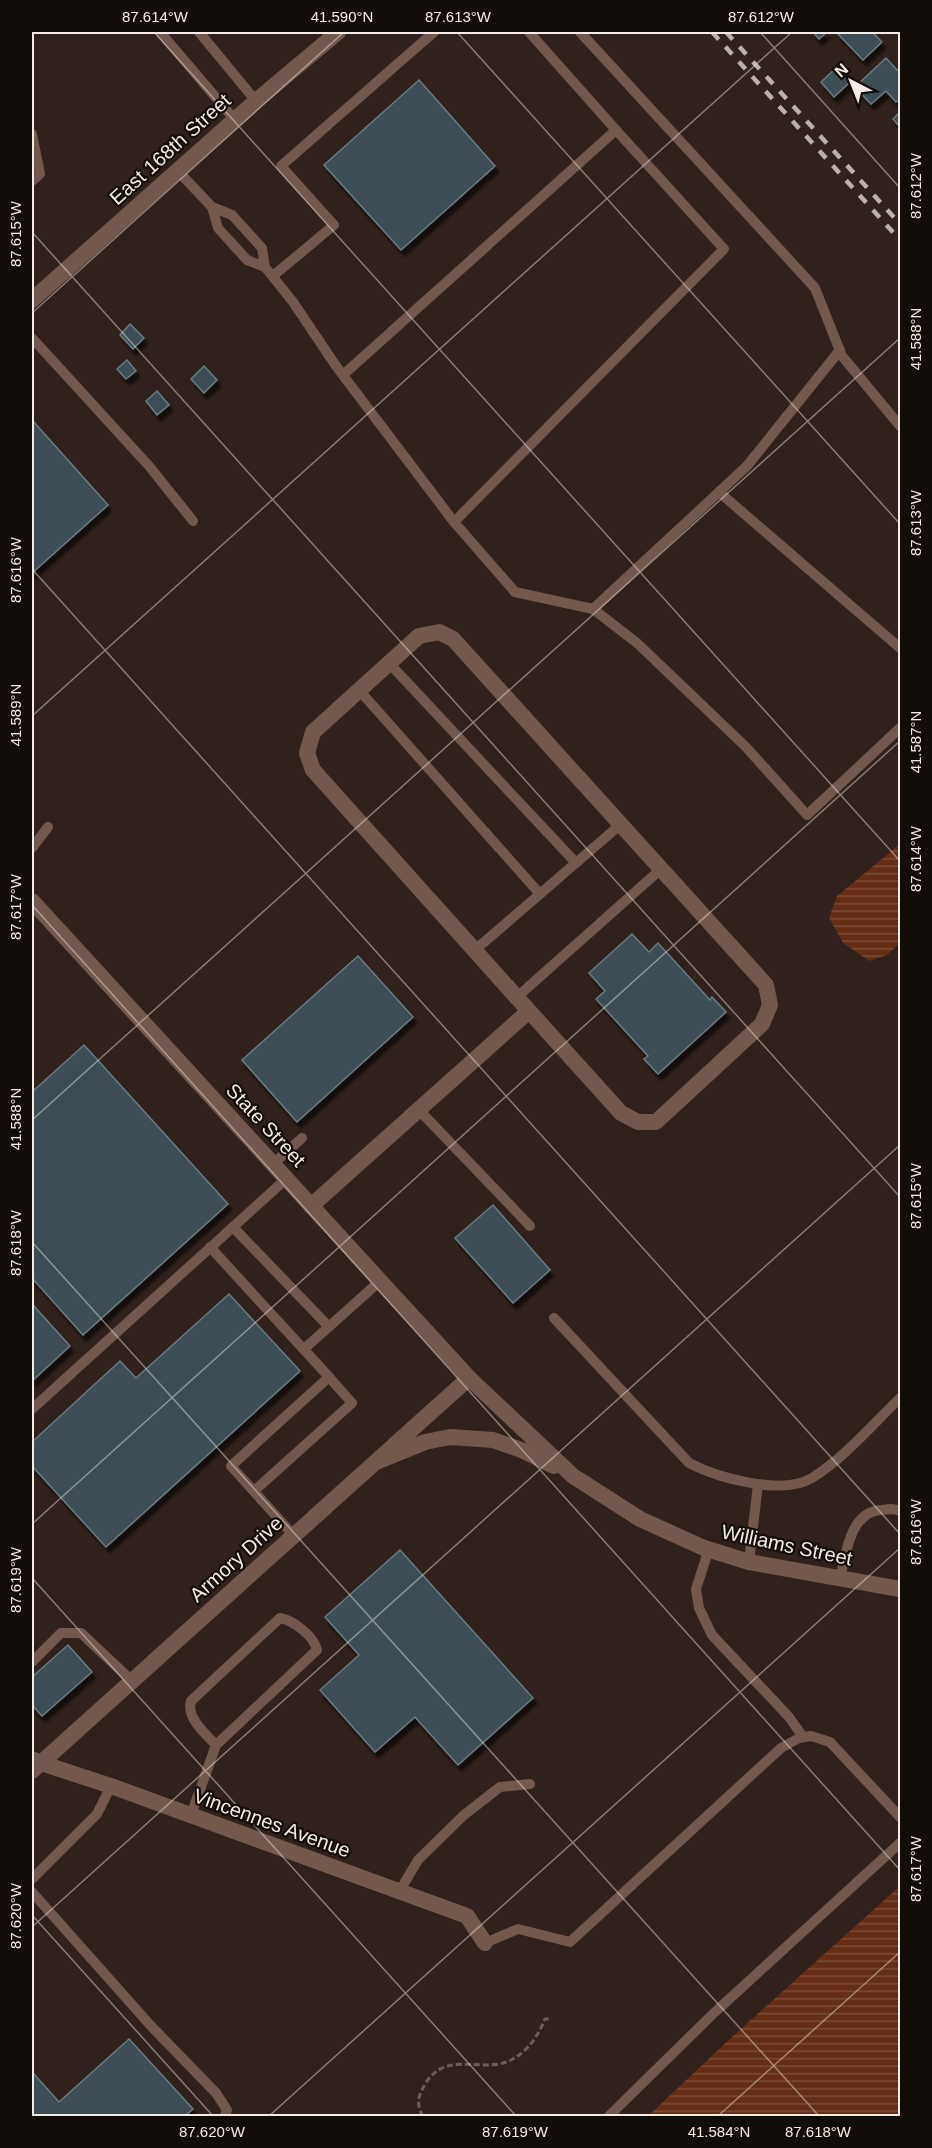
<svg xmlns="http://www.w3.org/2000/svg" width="932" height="2148" viewBox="0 0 932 2148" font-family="Arial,sans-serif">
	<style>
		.water { fill: url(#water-rules) }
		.building { fill: #3c4d54; stroke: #697b83; stroke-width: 1.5; filter: url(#shadow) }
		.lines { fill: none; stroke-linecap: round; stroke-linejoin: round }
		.path { stroke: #6b5e59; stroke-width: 3; stroke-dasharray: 6 3; stroke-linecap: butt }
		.service { stroke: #73584d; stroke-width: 10 }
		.minor { stroke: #73584d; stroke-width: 16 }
		.tertiary { stroke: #73584d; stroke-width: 16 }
		.rail { stroke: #bbb0ac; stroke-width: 4.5; stroke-dasharray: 10 10; stroke-linecap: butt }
		.ticks { fill: none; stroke: #f5ebe7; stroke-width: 1.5; stroke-opacity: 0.45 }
		.labels { text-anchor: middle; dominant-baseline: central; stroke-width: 4.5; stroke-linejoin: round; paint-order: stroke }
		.street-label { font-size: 20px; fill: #f5ebe7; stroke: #130d0a }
		.neatline { fill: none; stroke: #f5ebe7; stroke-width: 2 }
		.ticks-label { font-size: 15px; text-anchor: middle; fill: #f5ebe7 }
	</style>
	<defs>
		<pattern id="water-rules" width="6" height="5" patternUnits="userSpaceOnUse" patternTransform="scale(1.5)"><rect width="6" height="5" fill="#642d14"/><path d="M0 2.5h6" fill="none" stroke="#7b4c36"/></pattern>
		<filter id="shadow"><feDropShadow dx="3.5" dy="6" stdDeviation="1.5" flood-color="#0009"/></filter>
	</defs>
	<rect width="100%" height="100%" fill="#30211c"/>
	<g class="water">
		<polygon points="900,844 900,943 887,955 869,961 843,943 829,918 837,896"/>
		<polygon points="900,1886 900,2116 648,2116 733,2036"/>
	</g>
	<g class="building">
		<polygon points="813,32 827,32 819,39"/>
		<polygon points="838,32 872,32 882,42 863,60 837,33"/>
		<polygon points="886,58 899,72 900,70 900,99 896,102 886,91 871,104 855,87"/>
		<polygon points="837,67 850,82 834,97 821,82"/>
		<polygon points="419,80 495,166 401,250 324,165"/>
		<polygon points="900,112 900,127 893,119"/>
		<polygon points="130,324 144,338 133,349 120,335"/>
		<polygon points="127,360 136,371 126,379 117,369"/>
		<polygon points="204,366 217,380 204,393 191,379"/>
		<polygon points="157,391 169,405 157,415 146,401"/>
		<polygon points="32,420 108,505 32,573"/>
		<polygon points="632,934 649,952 658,943 710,1000 712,997 726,1012 658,1074 644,1059 648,1056 596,999 605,991 589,973"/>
		<polygon points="358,956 413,1017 297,1122 242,1060"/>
		<polygon points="84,1045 228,1204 83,1335 32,1278 32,1092"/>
		<polygon points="493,1205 550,1270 513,1303 455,1238"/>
		<polygon points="229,1294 300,1371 106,1547 32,1466 32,1442 120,1361 136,1378"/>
		<polygon points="32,1304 70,1346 32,1381"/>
		<polygon points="400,1550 533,1698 458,1765 415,1717 375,1752 320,1690 359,1655 325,1617"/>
		<polygon points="68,1645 92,1672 42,1716 32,1705 32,1677"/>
		<polygon points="129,2039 193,2109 185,2116 32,2116 32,2072 59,2102"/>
	</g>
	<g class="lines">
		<path class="path" d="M423 2116C418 2109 417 2098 422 2090 442 2047 479 2074 509 2061 527 2053 538 2036 545 2019H551"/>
		<g class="service">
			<polyline points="160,32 235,120"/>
			<polyline points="199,32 256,101"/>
			<polyline points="580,32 815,288 842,356 900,426"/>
			<polyline points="32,134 40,174 32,181"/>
			<polyline points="178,171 212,207 232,215 262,248 265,267 247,260 218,228 212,207"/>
			<polyline points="265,267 293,302 336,366 454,522 515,592 593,609 637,643 746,747 807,815 900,728"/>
			<polyline points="273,276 334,225 281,166 434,32"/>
			<polyline points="32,338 149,466 193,521"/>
			<polyline points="343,375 616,130 529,32"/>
			<polyline points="719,492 900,648"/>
			<polyline points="454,522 724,249 616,130"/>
			<polyline points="593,609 747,466 840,350"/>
			<polyline points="389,663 576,863"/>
			<polyline points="359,690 540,894"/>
			<polyline points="32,848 48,827"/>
			<polyline points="475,950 621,824"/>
			<polyline points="517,997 661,869"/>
			<polyline points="419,1110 530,1226"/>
			<polyline points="273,1164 302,1138"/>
			<polyline points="233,1227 329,1327"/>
			<polyline points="210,1247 329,1377 231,1466 294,1536"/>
			<path d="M554 1318 689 1463C718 1478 782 1496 812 1478 843 1459 874 1423 900 1398"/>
			<polyline points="304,1349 380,1281"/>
			<polyline points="32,1409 286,1179"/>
			<polyline points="254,1491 352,1403 329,1377"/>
			<polyline points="709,1549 696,1589 699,1608 712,1635 789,1717 803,1737"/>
			<polyline points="749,1562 758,1484"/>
			<path d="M840 1579C846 1553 850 1512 881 1510 888 1509 894 1508 900 1511"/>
			<polyline points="32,1662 61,1633 81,1633 132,1681"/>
			<path d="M191 1815 216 1745C205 1733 186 1718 191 1701L280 1618C293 1620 314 1636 317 1650L216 1745"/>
			<polyline points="32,1879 97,1814 111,1786"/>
			<polyline points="32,1892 151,2026 216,2093 227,2110 225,2116"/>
			<polyline points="399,1892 418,1860 464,1815 500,1787 530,1784"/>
			<polyline points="485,1943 518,1929 570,1942 781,1748 799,1738 811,1736 830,1742 900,1817"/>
			<polyline points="609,2116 715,2012 900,1843"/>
		</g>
		<g class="minor">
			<polyline points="32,300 256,101 338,32"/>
			<polyline points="311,1206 529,1011 621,1113 638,1122 656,1122 762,1024 770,1005 766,985 453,639 439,632 419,636 313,732 307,753 313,770 529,1011"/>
			<polyline points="41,1763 111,1786 467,1916 485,1943"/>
			<polyline points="32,1771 469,1378"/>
		</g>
		<g class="tertiary">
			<polyline points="32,901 469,1378 573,1476 640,1519 704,1548 749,1562 900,1589"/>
			<polyline points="376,1462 425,1442 450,1437 493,1440 524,1451 554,1466"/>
			<polyline points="32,1759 41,1763"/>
		</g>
		<g class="rail">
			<polyline points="712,32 900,240"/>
			<polyline points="726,32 900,224"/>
		</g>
	</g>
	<path class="ticks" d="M154 32 900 861M457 32 900 524M760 32 900 188M32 232 900 1197M32 313 344 32M32 569 900 1534M32 716 792 32M32 905 900 1870M32 1120 900 338M32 1242 819 2116M32 1524 900 741M32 1578 516 2116M32 1915 213 2116M32 1927 900 1145M269 2116 900 1548M718 2116 900 1952"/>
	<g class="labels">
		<g class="street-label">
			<text transform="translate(170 149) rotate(-42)">East 168th Street</text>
			<text transform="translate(266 1125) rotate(47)">State Street</text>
			<text transform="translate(787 1545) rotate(12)">Williams Street</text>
			<text transform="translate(236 1559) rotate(-42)">Armory Drive</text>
			<text transform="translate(272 1823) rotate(20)">Vincennes Avenue</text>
		</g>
	</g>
	<rect width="932" height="2148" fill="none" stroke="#130d0a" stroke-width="66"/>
	<g transform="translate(851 81) rotate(318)" stroke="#130d0a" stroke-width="4.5" paint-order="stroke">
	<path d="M0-4.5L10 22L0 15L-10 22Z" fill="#f5ebe7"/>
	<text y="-9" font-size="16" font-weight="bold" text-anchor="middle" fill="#f5ebe7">N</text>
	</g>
	<rect x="33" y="33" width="866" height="2082" class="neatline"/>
	<g class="ticks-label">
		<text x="155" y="22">87.614°W</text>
		<text x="342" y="22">41.590°N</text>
		<text x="458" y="22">87.613°W</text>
		<text x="761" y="22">87.612°W</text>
		<text transform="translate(916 186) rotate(-90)" y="5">87.612°W</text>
		<text transform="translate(16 234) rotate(-90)" y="5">87.615°W</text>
		<text transform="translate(916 339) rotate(-90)" y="5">41.588°N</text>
		<text transform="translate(916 523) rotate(-90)" y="5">87.613°W</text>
		<text transform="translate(16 570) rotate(-90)" y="5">87.616°W</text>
		<text transform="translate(16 715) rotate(-90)" y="5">41.589°N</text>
		<text transform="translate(916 742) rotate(-90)" y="5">41.587°N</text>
		<text transform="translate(916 859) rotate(-90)" y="5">87.614°W</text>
		<text transform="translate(16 907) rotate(-90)" y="5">87.617°W</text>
		<text transform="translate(16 1119) rotate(-90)" y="5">41.588°N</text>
		<text transform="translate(916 1196) rotate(-90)" y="5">87.615°W</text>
		<text transform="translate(16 1243) rotate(-90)" y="5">87.618°W</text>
		<text transform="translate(916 1532) rotate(-90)" y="5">87.616°W</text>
		<text transform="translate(16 1580) rotate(-90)" y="5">87.619°W</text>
		<text transform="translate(916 1869) rotate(-90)" y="5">87.617°W</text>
		<text transform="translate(16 1916) rotate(-90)" y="5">87.620°W</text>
		<text x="212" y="2137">87.620°W</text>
		<text x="515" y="2137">87.619°W</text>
		<text x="719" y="2137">41.584°N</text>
		<text x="818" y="2137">87.618°W</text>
	</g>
</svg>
